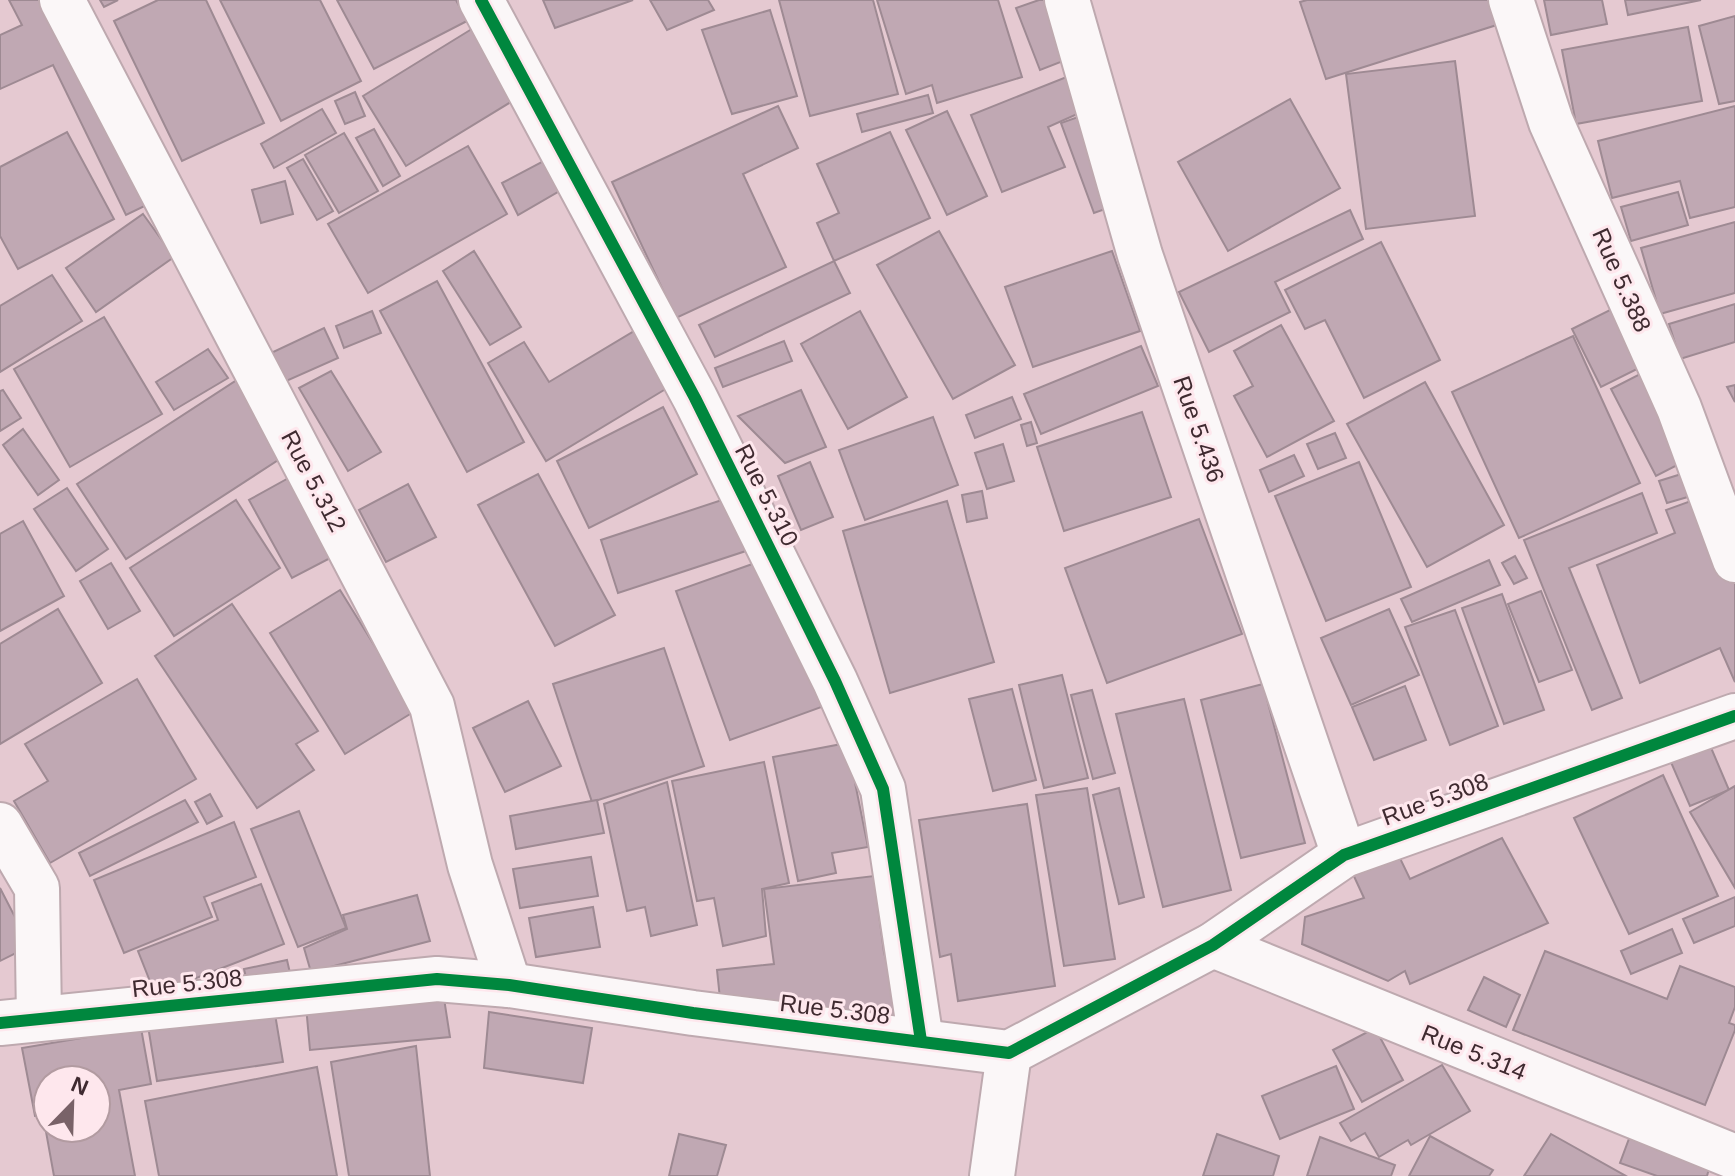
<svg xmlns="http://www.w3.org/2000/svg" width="1735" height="1176" viewBox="0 0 1735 1176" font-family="Arial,sans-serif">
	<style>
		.building { fill: #c0a8b3; stroke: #9e8a93; stroke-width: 2; fill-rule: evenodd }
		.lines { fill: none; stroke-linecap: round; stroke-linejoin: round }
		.minor-casing { stroke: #bea9af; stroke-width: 48 }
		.minor { stroke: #fbf7f8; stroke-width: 44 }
		.cycleway-casing { stroke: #fee7ed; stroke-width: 17 }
		.cycleway { stroke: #00873e; stroke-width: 12 }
		.labels { text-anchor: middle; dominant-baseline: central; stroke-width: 6; stroke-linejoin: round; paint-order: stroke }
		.street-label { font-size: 24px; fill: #3f2a30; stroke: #fee7ed }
	</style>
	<rect width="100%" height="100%" fill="#e5c9d1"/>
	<g class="building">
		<polygon points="9,0 56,0 155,201 126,215 53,65 0,89 0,35 22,25"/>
		<polygon points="100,0 118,0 104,7"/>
		<polygon points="158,0 206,0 264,123 182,161 114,21"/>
		<polygon points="220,0 320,0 361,81 281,121"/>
		<polygon points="337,0 456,0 467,21 374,69"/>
		<polygon points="543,0 633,0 555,28"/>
		<polygon points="650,0 708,0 714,10 667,30"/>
		<polygon points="779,0 873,0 898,94 810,116"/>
		<polygon points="877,0 998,0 1022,77 937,103 932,85 906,94"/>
		<polygon points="1039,0 1054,0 1076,56 1040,70 1016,8"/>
		<polygon points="1307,0 1495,0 1503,23 1326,79 1300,2"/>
		<polygon points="1544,0 1602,0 1607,24 1551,35"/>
		<polygon points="1625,0 1701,0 1628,15"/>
		<polygon points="770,10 797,96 732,114 702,30"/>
		<polygon points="1735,16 1735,101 1719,104 1699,26"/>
		<polygon points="475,27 519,97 406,166 363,96"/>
		<polygon points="1688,27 1702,101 1576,124 1562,50"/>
		<polygon points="1455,61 1475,216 1366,229 1346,74"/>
		<polygon points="1069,76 1084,111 1048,127 1065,167 1002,192 971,115"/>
		<polygon points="355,92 365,116 345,124 335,101"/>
		<polygon points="928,95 933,113 862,132 857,114"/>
		<polygon points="1290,99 1340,188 1228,251 1178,162"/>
		<polygon points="778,106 798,148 743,174 786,267 676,318 612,182"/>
		<polygon points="1735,106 1735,207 1690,218 1680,181 1612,198 1598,141"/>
		<polygon points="322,109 336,133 274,168 261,144"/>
		<polygon points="947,111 987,196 947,215 906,130"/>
		<polygon points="1078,117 1111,207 1094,213 1061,123"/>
		<polygon points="374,129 400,176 383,186 356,138"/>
		<polygon points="67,132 114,219 18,269 0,236 0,167"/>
		<polygon points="890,132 930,218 834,261 817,223 839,213 817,164"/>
		<polygon points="344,133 378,191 339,213 305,155"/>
		<polygon points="468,146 507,214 368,293 328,224"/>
		<polygon points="553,156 568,186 518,215 502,183"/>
		<polygon points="303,159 333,211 317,220 287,168"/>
		<polygon points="285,181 293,214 261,223 252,190"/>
		<polygon points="1678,192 1688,225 1631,241 1621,207"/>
		<polygon points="1350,210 1363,239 1275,282 1290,312 1209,352 1179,292"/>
		<polygon points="143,214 174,257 96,312 66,268"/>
		<polygon points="1735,222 1735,293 1660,314 1641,248"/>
		<polygon points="939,231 1015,365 953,399 877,265"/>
		<polygon points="1381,242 1440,360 1364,398 1325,320 1305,329 1285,290"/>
		<polygon points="474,251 521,327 490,345 443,271"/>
		<polygon points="1112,251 1140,331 1033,367 1005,287"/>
		<polygon points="834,261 850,293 715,357 699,325"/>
		<polygon points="52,275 82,321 0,372 0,306"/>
		<polygon points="437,281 524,442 467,472 380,311"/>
		<polygon points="1735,304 1735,342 1680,359 1669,324"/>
		<polygon points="1614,308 1643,366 1601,387 1572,329"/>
		<polygon points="372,311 381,333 344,348 336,326"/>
		<polygon points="860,311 907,397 848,429 801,344"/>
		<polygon points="104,317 162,414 70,467 14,369"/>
		<polygon points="1281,325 1334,421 1267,457 1234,396 1253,386 1234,351"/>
		<polygon points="324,328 338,358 284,382 271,353"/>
		<polygon points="636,330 669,387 546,461 488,363 524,342 549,382"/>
		<polygon points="1573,336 1640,483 1519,538 1452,392"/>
		<polygon points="784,341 792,361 723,387 715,368"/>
		<polygon points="1141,346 1158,386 1041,434 1024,394"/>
		<polygon points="208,349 228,378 174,410 156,382"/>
		<polygon points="331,371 381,452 348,471 299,388"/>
		<polygon points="1644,372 1689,459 1656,476 1611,389"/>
		<polygon points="240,378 289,453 126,559 77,484"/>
		<polygon points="1425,382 1504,525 1427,567 1347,424"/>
		<polygon points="1735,385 1735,402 1727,387"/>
		<polygon points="3,390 21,418 0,431 0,391"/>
		<polygon points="801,390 826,447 785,463 738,416"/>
		<polygon points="1012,397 1021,419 975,438 966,415"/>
		<polygon points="663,407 697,474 589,528 557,461"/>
		<polygon points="1142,412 1171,497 1064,531 1037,447"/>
		<polygon points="933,417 958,485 865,520 839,450"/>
		<polygon points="1031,422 1037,443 1027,446 1021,425"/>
		<polygon points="23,429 59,480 38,495 3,445"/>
		<polygon points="1335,433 1346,458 1318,469 1307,444"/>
		<polygon points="1003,444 1014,481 987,489 975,453"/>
		<polygon points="1294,455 1304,476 1269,492 1260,470"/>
		<polygon points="810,462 833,517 801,530 778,476"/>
		<polygon points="1359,462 1411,587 1326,621 1275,496"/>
		<polygon points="1691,471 1698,494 1667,503 1659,481"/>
		<polygon points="538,474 615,615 555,646 478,505"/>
		<polygon points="294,475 336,555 292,578 249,500"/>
		<polygon points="408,484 436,537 386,562 359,510"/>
		<polygon points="67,488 108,549 76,571 34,509"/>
		<polygon points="982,491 987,518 967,522 962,495"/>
		<polygon points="1642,493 1657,533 1569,568 1622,698 1592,710 1524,540"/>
		<polygon points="737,495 755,548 618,593 601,540"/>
		<polygon points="1702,497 1735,580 1735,682 1720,648 1640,683 1597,565 1675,533 1666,510"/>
		<polygon points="236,500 280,568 174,636 130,568"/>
		<polygon points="947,501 994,662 890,693 843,531"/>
		<polygon points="1199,519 1242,634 1107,683 1065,568"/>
		<polygon points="23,521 64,596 0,631 0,534"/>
		<polygon points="1515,556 1527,578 1514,584 1502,563"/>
		<polygon points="772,557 827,705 730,740 676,591"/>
		<polygon points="1489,560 1500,585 1412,622 1401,599"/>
		<polygon points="111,563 140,611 108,629 80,581"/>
		<polygon points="340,590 415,711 345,754 270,633"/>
		<polygon points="1541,591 1572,670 1539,682 1508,604"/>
		<polygon points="1502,594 1544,710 1504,724 1462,608"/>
		<polygon points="232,604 318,731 296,744 314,770 257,808 155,656"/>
		<polygon points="58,609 102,683 0,744 0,644"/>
		<polygon points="1389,609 1419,675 1351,705 1321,638"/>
		<polygon points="1455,610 1498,726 1450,745 1405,627"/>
		<polygon points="664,648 704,766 592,802 553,684"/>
		<polygon points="1062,675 1088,778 1044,788 1019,685"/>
		<polygon points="137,679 196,779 50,863 14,801 48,781 25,744"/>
		<polygon points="1263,684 1305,843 1241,858 1201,700"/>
		<polygon points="1405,686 1426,740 1374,760 1352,707"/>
		<polygon points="1012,689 1036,780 993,791 969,699"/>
		<polygon points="1092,690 1115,773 1093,779 1071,695"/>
		<polygon points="1184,699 1231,890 1163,907 1116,714"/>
		<polygon points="528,701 561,766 505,792 473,728"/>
		<polygon points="847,743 868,847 832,853 836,873 798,881 773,757"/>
		<polygon points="1709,743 1729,790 1690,806 1670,760"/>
		<polygon points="764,762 789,883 762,889 766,936 723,946 714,898 697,901 672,781"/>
		<polygon points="1663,775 1718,896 1629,934 1574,818"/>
		<polygon points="667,782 697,925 651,936 645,907 627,911 604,804"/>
		<polygon points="1735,786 1735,888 1690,812"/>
		<polygon points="1087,788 1115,959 1064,966 1036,795"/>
		<polygon points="1119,788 1144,897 1119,904 1093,795"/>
		<polygon points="210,794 222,816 207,824 195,802"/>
		<polygon points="185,800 198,822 90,876 79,853"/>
		<polygon points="597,800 604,833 516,849 510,816"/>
		<polygon points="1027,804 1055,986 958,1001 951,954 940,957 919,820"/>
		<polygon points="299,811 346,928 298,947 251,829"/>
		<polygon points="234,822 256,877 204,897 212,917 124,953 94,880"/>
		<polygon points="1502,838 1548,923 1410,984 1405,971 1388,981 1302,944 1305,917 1364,898 1352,872 1397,852 1410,879"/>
		<polygon points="591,857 598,896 520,908 513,869"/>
		<polygon points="874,876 884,952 901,1020 721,1008 717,970 774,964 764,889"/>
		<polygon points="261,884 284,944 155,994 138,951 218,920 212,903"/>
		<polygon points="0,888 30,946 0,961"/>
		<polygon points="417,895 430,941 311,972 304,948 347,929 343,915"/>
		<polygon points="1735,897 1735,926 1694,943 1683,919"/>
		<polygon points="593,907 600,947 536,957 529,918"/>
		<polygon points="1672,929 1682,953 1631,974 1621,951"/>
		<polygon points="1545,951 1667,999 1680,966 1735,987 1735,1007 1729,1023 1735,1025 1735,1030 1705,1105 1513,1030"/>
		<polygon points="287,960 292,982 249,991 244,969"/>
		<polygon points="1484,977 1520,995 1506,1027 1468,1010"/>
		<polygon points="443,992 450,1037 310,1050 306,1006"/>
		<polygon points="274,1008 283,1062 157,1081 148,1026"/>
		<polygon points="489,1012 592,1028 583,1083 484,1068"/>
		<path d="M141 1028 151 1084 119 1090 135 1176H54L43 1115 35 1116 22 1048ZM48 1080H96V1128H48Z"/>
		<polygon points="1375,1028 1403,1080 1362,1102 1333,1050"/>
		<polygon points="416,1046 430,1176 349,1176 331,1062"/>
		<polygon points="1442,1065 1470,1111 1411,1145 1408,1140 1379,1157 1365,1133 1351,1141 1340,1123"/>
		<polygon points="1336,1066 1354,1109 1280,1139 1262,1096"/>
		<polygon points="317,1067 337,1176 159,1176 145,1101"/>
		<polygon points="679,1134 726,1145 717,1176 669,1176"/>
		<polygon points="1217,1134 1279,1156 1273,1176 1203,1176"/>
		<polygon points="1551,1134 1626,1176 1524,1176"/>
		<polygon points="1430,1136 1493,1170 1489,1176 1409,1176"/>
		<polygon points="1630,1136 1710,1165 1707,1176 1657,1176 1620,1163"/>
		<polygon points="1320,1137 1395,1165 1391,1176 1307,1176"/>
	</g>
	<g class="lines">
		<g class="minor-casing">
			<g id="minor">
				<polyline points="62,0 432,706 470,865 509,985"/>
				<polyline points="481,0 695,398 835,681 883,789 921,1041"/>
				<polyline points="1067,0 1140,255 1344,855"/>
				<polyline points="1511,0 1551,122 1679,408 1735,560"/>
				<polyline points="0,825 37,888 39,1018"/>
				<polyline points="1213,945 1735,1157"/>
				<polyline points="0,1023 437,979 509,985 693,1013 1009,1053 1213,945 1344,855 1735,716"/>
				<polyline points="992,1176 1009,1053"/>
			</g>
		</g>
		<use href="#minor" class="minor"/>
		<g class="cycleway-casing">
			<g id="cycleway">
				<polyline points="481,0 695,398 835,681 883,789 921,1041"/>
				<polyline points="0,1023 437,979 509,985 693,1013 1009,1053 1213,945 1344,855 1735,716"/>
			</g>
		</g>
		<use href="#cycleway" class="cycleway"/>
	</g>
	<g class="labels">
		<g class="street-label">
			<text transform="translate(1622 280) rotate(66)">Rue 5.388</text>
			<text transform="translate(1199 429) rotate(71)">Rue 5.436</text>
			<text transform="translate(314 481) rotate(62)">Rue 5.312</text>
			<text transform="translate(767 495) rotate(63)">Rue 5.310</text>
			<text transform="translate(1435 799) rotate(-20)">Rue 5.308</text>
			<text transform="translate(187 983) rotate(-6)">Rue 5.308</text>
			<text transform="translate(835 1009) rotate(7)">Rue 5.308</text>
			<text transform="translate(1474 1052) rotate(22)">Rue 5.314</text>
		</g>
	</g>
	<g transform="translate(72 1104) rotate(23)"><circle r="38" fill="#fee7ed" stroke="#b29ba1" stroke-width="2"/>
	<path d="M0-6L14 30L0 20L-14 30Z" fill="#796268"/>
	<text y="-12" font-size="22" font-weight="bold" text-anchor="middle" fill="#3f2a30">N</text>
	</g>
</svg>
